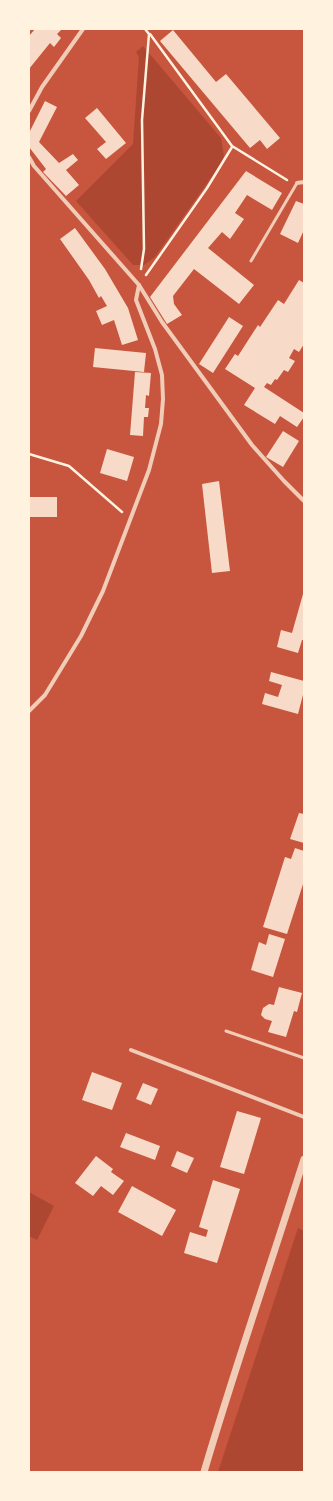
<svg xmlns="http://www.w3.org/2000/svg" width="333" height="1501" viewBox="0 0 333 1501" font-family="'Crimson Pro',serif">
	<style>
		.green { fill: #ae4732 }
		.building { fill: #f7dbc8 }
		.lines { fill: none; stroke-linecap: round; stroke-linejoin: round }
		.path { stroke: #fff3e0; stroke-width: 2.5 }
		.service { stroke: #f1ccb7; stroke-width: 3 }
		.minor { stroke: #f1ccb7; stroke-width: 4 }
		.tertiary { stroke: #f1ccb7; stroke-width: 7 }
	</style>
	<rect width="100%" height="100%" fill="#c8553d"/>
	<g class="green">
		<polygon points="143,46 221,138 224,156 220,165 155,257 144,265 133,265 76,201 133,144 139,57 136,52"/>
		<polygon points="29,1192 54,1206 37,1240 29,1236"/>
		<polygon points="298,1228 304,1231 304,1472 218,1472"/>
	</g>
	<g class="building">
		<polygon points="35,29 62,29 57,34 61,38 54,47 50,43 29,69 29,36"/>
		<polygon points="173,30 216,82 226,74 280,138 267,149 260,140 250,148 160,41"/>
		<polygon points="45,101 57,107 39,142 59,163 73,154 78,160 66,170 79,185 66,196 43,172 46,169 29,147 29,133"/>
		<polygon points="97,108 126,143 106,159 97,149 106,142 85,118"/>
		<polygon points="246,171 282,193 272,210 247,195 235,213 244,219 230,239 222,232 208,248 254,285 239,304 194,269 173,296 174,304 182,315 167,324 150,297"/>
		<polygon points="296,201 304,204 304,230 298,243 280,234"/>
		<polygon points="75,228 105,269 128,308 138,340 122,345 114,320 102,325 96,311 107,306 101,296 99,298 89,280 60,239"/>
		<polygon points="299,280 304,283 304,344 299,352 294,349 289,358 295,361 288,372 284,370 277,380 275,379 271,385 267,383 264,387 304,413 304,417 297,427 280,416 275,424 244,405 255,388 225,369 235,354 238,356 258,325 260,327 278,300 284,304"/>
		<polygon points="229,317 243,326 213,373 199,364"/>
		<polygon points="95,348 146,353 144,372 93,367"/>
		<polygon points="135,372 151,373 149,396 146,395 145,408 149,408 148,417 144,417 143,436 130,435"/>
		<polygon points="283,431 299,441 283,467 266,457"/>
		<polygon points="107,449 134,457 127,481 100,473"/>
		<polygon points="219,481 230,571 212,573 202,484"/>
		<rect x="29" y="497" width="28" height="20"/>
		<polygon points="303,594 304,594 304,640 302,640 298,653 277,647 281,630 292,633"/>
		<polygon points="271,672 304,681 304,691 298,714 262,704 265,693 278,697 282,685 269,681"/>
		<polygon points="299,813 304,814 304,843 290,839"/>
		<polygon points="295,848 304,851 304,881 287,934 263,927 285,857 291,859"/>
		<polygon points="269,934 285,939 273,977 251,970 259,942 266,945"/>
		<polygon points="279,987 302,993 297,1012 294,1011 286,1037 268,1032 272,1021 265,1019 261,1015 263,1008 269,1004 274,1005"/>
		<polygon points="92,1072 122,1083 112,1110 82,1100"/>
		<polygon points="143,1083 158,1089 151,1105 136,1099"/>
		<polygon points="237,1111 261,1118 244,1174 220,1167"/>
		<polygon points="126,1133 160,1146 155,1160 120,1147"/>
		<polygon points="177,1151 194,1158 187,1173 171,1166"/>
		<polygon points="96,1156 113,1169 111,1172 124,1181 113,1195 101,1186 93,1196 75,1183"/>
		<polygon points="213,1180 240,1189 217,1263 184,1253 190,1232 206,1237 208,1230 199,1227"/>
		<polygon points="132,1186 176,1210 162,1236 118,1212"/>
	</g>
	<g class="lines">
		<g class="path">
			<polyline points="150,34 232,146 287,180"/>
			<polyline points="141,269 144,249 142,120 149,34 145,29"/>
			<polyline points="146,275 207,188 232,147"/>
			<polyline points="29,454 69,466 122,512"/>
		</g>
		<g class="service">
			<polyline points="251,261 297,183"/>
			<polyline points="226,1031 304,1058"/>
		</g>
		<g class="minor">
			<polyline points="29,111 42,87 83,29"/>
			<polyline points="29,157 34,166 139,285 162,322 252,445 284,481 304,501"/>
			<polyline points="297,183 304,182"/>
			<polyline points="29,711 45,695 81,636 103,591 149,470 161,424 163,399 162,375 155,349 136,300 139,285"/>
			<polyline points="131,1050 304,1117"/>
		</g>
		<path class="tertiary" d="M204 1472C235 1367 271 1264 304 1159"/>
	</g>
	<rect width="333" height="1501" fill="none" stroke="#fff3e0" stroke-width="60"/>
</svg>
